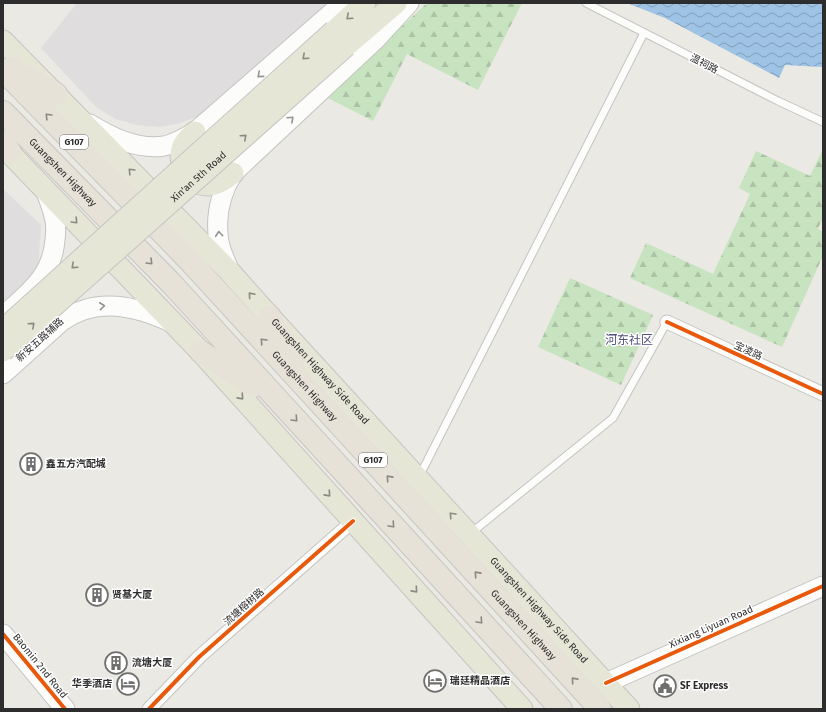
<svg xmlns="http://www.w3.org/2000/svg" width="826" height="712" viewBox="0 0 826 712" font-family="'Fira Sans','Noto Sans SC',sans-serif">
	<style>
		.industrial { fill: #dfddde }
		.forest { fill: url(#forest-firs) }
		.water { fill: url(#water-waves) }
		.lines { fill: none; stroke-linecap: round; stroke-linejoin: round }
		.lane-casing { stroke: #c4c4c3; stroke-width: 9 }
		.street-casing { stroke: #c4c4c3; stroke-width: 15 }
		.secondary-casing { stroke: #c4c4c3; stroke-width: 21 }
		.primary-casing { stroke: #c6c5c3; stroke-width: 23 }
		.highway-casing { stroke: #c6c5c3; stroke-width: 24 }
		.lane { stroke: #fcfcfb; stroke-width: 7 }
		.street { stroke: #fcfcfb; stroke-width: 13 }
		.secondary { stroke: #fcfcfb; stroke-width: 19 }
		.primary { stroke: #e6e6d7; stroke-width: 21 }
		.highway { stroke: #e7e2d7; stroke-width: 22 }
		.primary-bridge-casing { stroke: #c6c5c3; stroke-width: 23; stroke-linecap: butt }
		.primary-bridge { stroke: #e6e6d7; stroke-width: 21 }
		.cycleway-casing { stroke: #fff; stroke-width: 6 }
		.cycleway { stroke: #e8590c; stroke-width: 4 }
		.oneway { stroke: #8a8a82 }
		.oneway2 { stroke: #949494 }
		.oneway3 { stroke: #8a8882 }
		.labels { text-anchor: middle; dominant-baseline: central; stroke-width: 3; stroke-linejoin: round; paint-order: stroke }
		.shield { fill: #fff; stroke: #6c6c6c; stroke-width: 1 }
		.shield-label { font-size: 9px; font-weight: bold; fill: #2d2d2d }
		.street-label { font-size: 10px; fill: #2d2d2d; stroke: #fff }
		.poi-label { font-size: 10px; font-weight: bold; fill: #2d2d2d; stroke: #fff; text-anchor: start }
		.quarter-label { font-size: 12px; fill: #52507a; stroke: #fff }
	</style>
	<defs>
		<pattern id="forest-firs" width="22" height="20" patternUnits="userSpaceOnUse"><rect width="22" height="20" fill="#c7e3bf"/><path d="M5 1l3.5 6h-7zM16 11l3.5 6h-7z" fill="#abc3a4"/></pattern>
		<pattern id="water-waves" width="16" height="10" patternUnits="userSpaceOnUse"><rect width="16" height="10" fill="#9ec3e4"/><path d="M0 5q4-4 8 0t8 0" fill="none" stroke="#819fb9"/></pattern>
	</defs>
	<rect width="100%" height="100%" fill="#eae9e3"/>
	<g class="industrial">
		<polygon points="77,3 335,3 201,115 181,123 159,127 137,125 116,119 97,108 41,48"/>
		<polygon points="3,189 41,225 38,270 3,302"/>
	</g>
	<g class="forest">
		<polygon points="427,3 522,3 478,90 407,54 373,121 326,97"/>
		<polygon points="823,149 823,217 818,229 823,232 823,256 782,347 630,278 646,243 713,274 750,194 739,188 756,151 810,176"/>
		<polygon points="570,278 653,315 621,385 538,347"/>
	</g>
	<polygon class="water" points="627,3 823,3 823,67 785,65 779,78 665,18"/>
	<g class="lines">
		<g class="lane-casing">
			<g id="lane">
				<polyline points="586,3 778,101 823,122"/>
				<polyline points="419,477 644,33"/>
				<polyline points="471,533 613,418 667,322"/>
			</g>
		</g>
		<g class="street-casing">
			<g id="street">
				<polyline points="667,322 823,394"/>
				<polyline points="149,709 199,657 353,521"/>
			</g>
		</g>
		<g class="secondary-casing">
			<g id="secondary">
				<path d="M90 124C112 138 138 150 164 146 175 144 186 137 195 132L343 3"/>
				<path d="M230 272C226 262 221 252 219 242 215 218 220 194 233 173L376 39 409 3"/>
				<path d="M3 316C28 293 52 277 55 240 56 232 56 223 54 216 52 207 48 198 45 189"/>
				<path d="M3 374 62 321C97 296 136 306 173 323"/>
				<polyline points="3,634 65,709"/>
				<polyline points="606,683 823,586"/>
			</g>
		</g>
		<g class="primary-casing">
			<g id="primary">
				<polyline points="334,31 365,3"/>
				<path id="s1" d="M3 41 230 272 270 317 629 709"/>
				<polyline points="346,46 396,3"/>
				<path d="M195 132C191 136 186 140 183 146 176 163 189 185 208 185 218 185 226 178 233 173"/>
				<polyline points="3,146 201,352 522,709"/>
			</g>
		</g>
		<g class="highway-casing">
			<g id="highway">
				<polyline points="12,68 56,94"/>
				<path id="s2" d="M3 70 188 259 600 709"/>
				<path id="s3" d="M3 112 171 283 561 709"/>
				<polyline points="3,141 10,152"/>
				<polyline points="270,317 293,361"/>
				<polyline points="201,352 254,386"/>
			</g>
		</g>
		<use href="#lane" class="lane"/>
		<use href="#street" class="street"/>
		<use href="#secondary" class="secondary"/>
		<use href="#primary" class="primary"/>
		<use href="#highway" class="highway"/>
		<g class="primary-bridge-casing">
			<g id="primary-bridge">
				<polyline points="3,330 334,31"/>
				<path id="s4" d="M3 351 346 46"/>
			</g>
		</g>
		<use href="#primary-bridge" class="primary-bridge"/>
		<g class="cycleway-casing">
			<g id="cycleway">
				<polyline points="667,322 823,394"/>
				<polyline points="3,634 65,709"/>
				<polyline points="606,683 823,586"/>
				<polyline points="149,709 199,657 353,521"/>
			</g>
		</g>
		<use href="#cycleway" class="cycleway"/>
	</g>
	<defs><path id="oneway-chevron" d="M-2-3.5L2.5 0L-2 3.5" fill="none" stroke-width="1.6" stroke-linecap="round" stroke-linejoin="round"/></defs>
	<g class="oneway">
		<use href="#oneway-chevron" transform="translate(349 17) rotate(138)"/>
		<use href="#oneway-chevron" transform="translate(305 57) rotate(138)"/>
		<use href="#oneway-chevron" transform="translate(244 137) rotate(-42)"/>
		<use href="#oneway-chevron" transform="translate(131 171) rotate(-134)"/>
		<use href="#oneway-chevron" transform="translate(75 221) rotate(46)"/>
		<use href="#oneway-chevron" transform="translate(74 266) rotate(138)"/>
		<use href="#oneway-chevron" transform="translate(251 295) rotate(-131)"/>
		<use href="#oneway-chevron" transform="translate(32 325) rotate(-42)"/>
		<use href="#oneway-chevron" transform="translate(241 397) rotate(48)"/>
		<use href="#oneway-chevron" transform="translate(328 494) rotate(48)"/>
		<use href="#oneway-chevron" transform="translate(452 515) rotate(-133)"/>
		<use href="#oneway-chevron" transform="translate(415 590) rotate(48)"/>
	</g>
	<g class="oneway2">
		<use href="#oneway-chevron" transform="translate(260 75) rotate(139)"/>
		<use href="#oneway-chevron" transform="translate(291 119) rotate(-43)"/>
		<use href="#oneway-chevron" transform="translate(219 234) rotate(-95)"/>
		<use href="#oneway-chevron" transform="translate(102 306) rotate(-6)"/>
	</g>
	<g class="oneway3">
		<use href="#oneway-chevron" transform="translate(48 116) rotate(-134)"/>
		<use href="#oneway-chevron" transform="translate(150 262) rotate(45)"/>
		<use href="#oneway-chevron" transform="translate(263 341) rotate(-133)"/>
		<use href="#oneway-chevron" transform="translate(295 419) rotate(47)"/>
		<use href="#oneway-chevron" transform="translate(389 478) rotate(-132)"/>
		<use href="#oneway-chevron" transform="translate(392 525) rotate(47)"/>
		<use href="#oneway-chevron" transform="translate(477 574) rotate(-132)"/>
		<use href="#oneway-chevron" transform="translate(480 621) rotate(47)"/>
		<use href="#oneway-chevron" transform="translate(574 680) rotate(-132)"/>
	</g>
	<defs>
		<g id="building-ring" transform="scale(1.15)"><circle r="9.5" fill="#fff" stroke="#6f6f6d" stroke-width="1.5"/><path d="M-4-6H4V6H1V3H-1V6H-4ZM-2.5-4.3h1.7v1.8h-1.7ZM.8-4.3h1.7v1.8H.8ZM-2.5-1h1.7V.8h-1.7ZM.8-1h1.7V.8H.8Z" fill="#6f6f6d"/></g>
		<g id="hotel-ring" transform="scale(1.15)"><circle r="9.5" fill="#fff" stroke="#6f6f6d" stroke-width="1.5"/><path d="M-6-4.5h1.5V1H6V5H4.5V3h-9V5H-6ZM-4 0a1.8 1.8 0 1 1 3.6 0ZM.5 0V-2.5h3Q6-2.5 6 0Z" fill="#6f6f6d"/></g>
		<g id="civic-ring" transform="scale(1.15)"><circle r="9.5" fill="#fff" stroke="#6f6f6d" stroke-width="1.5"/><path d="M-.6-6.5H3V-4.5H.6V-3L4-1V1h2V6H-6V1h2V-1L-.6-3ZM-1.2 2.5V6h2.4V2.5Z" fill="#6f6f6d"/></g>
	</defs>
	<g fill-rule="evenodd">
		<use href="#building-ring" x="31" y="464"/>
		<use href="#building-ring" x="97" y="595"/>
		<use href="#building-ring" x="116" y="663"/>
		<use href="#hotel-ring" x="435" y="681"/>
		<use href="#hotel-ring" x="128" y="684"/>
		<use href="#civic-ring" x="665" y="686"/>
	</g>
	<g class="labels">
		<g class="shield">
			<rect x="60" y="135" width="28" height="14" rx="3"/>
			<rect x="359" y="453" width="28" height="14" rx="3"/>
		</g>
		<g class="shield-label">
			<text x="74" y="142">G107</text>
			<text x="373" y="460">G107</text>
		</g>
		<g class="street-label">
			<text transform="translate(704 64) rotate(27)">温祠路</text>
			<text stroke="none"><textPath href="#s3" startOffset="85">Guangshen Highway</textPath></text>
			<text stroke="none"><textPath href="#s4" startOffset="262">Xin'an 5th Road</textPath></text>
			<text transform="translate(40 340) rotate(-42)">新安五路辅路</text>
			<text transform="translate(748 351) rotate(25)">宝凌路</text>
			<text stroke="none"><textPath href="#s1" startOffset="458">Guangshen Highway Side Road</textPath></text>
			<text stroke="none"><textPath href="#s2" startOffset="437">Guangshen Highway</textPath></text>
			<text transform="translate(244 607) rotate(-42)">流塘榕树路</text>
			<text stroke="none"><textPath href="#s1" startOffset="782">Guangshen Highway Side Road</textPath></text>
			<text stroke="none"><textPath href="#s2" startOffset="761">Guangshen Highway</textPath></text>
			<text transform="translate(711 627) rotate(-24)">Xixiang Liyuan Road</text>
			<text transform="translate(40 666) rotate(51)">Baomin 2nd Road</text>
		</g>
		<g class="poi-label">
			<text x="46" y="464">鑫五方汽配城</text>
			<text x="112" y="595">贤基大厦</text>
			<text x="132" y="663">流塘大厦</text>
			<text x="450" y="681">瑞廷精品酒店</text>
			<text x="112" y="684" text-anchor="end">华季酒店</text>
			<text x="680" y="686">SF Express</text>
		</g>
		<g class="quarter-label">
			<text x="629" y="340">河东社区</text>
		</g>
	</g>
	<rect width="826" height="712" fill="none" stroke="#2d2d2d" stroke-width="8"/>
</svg>
